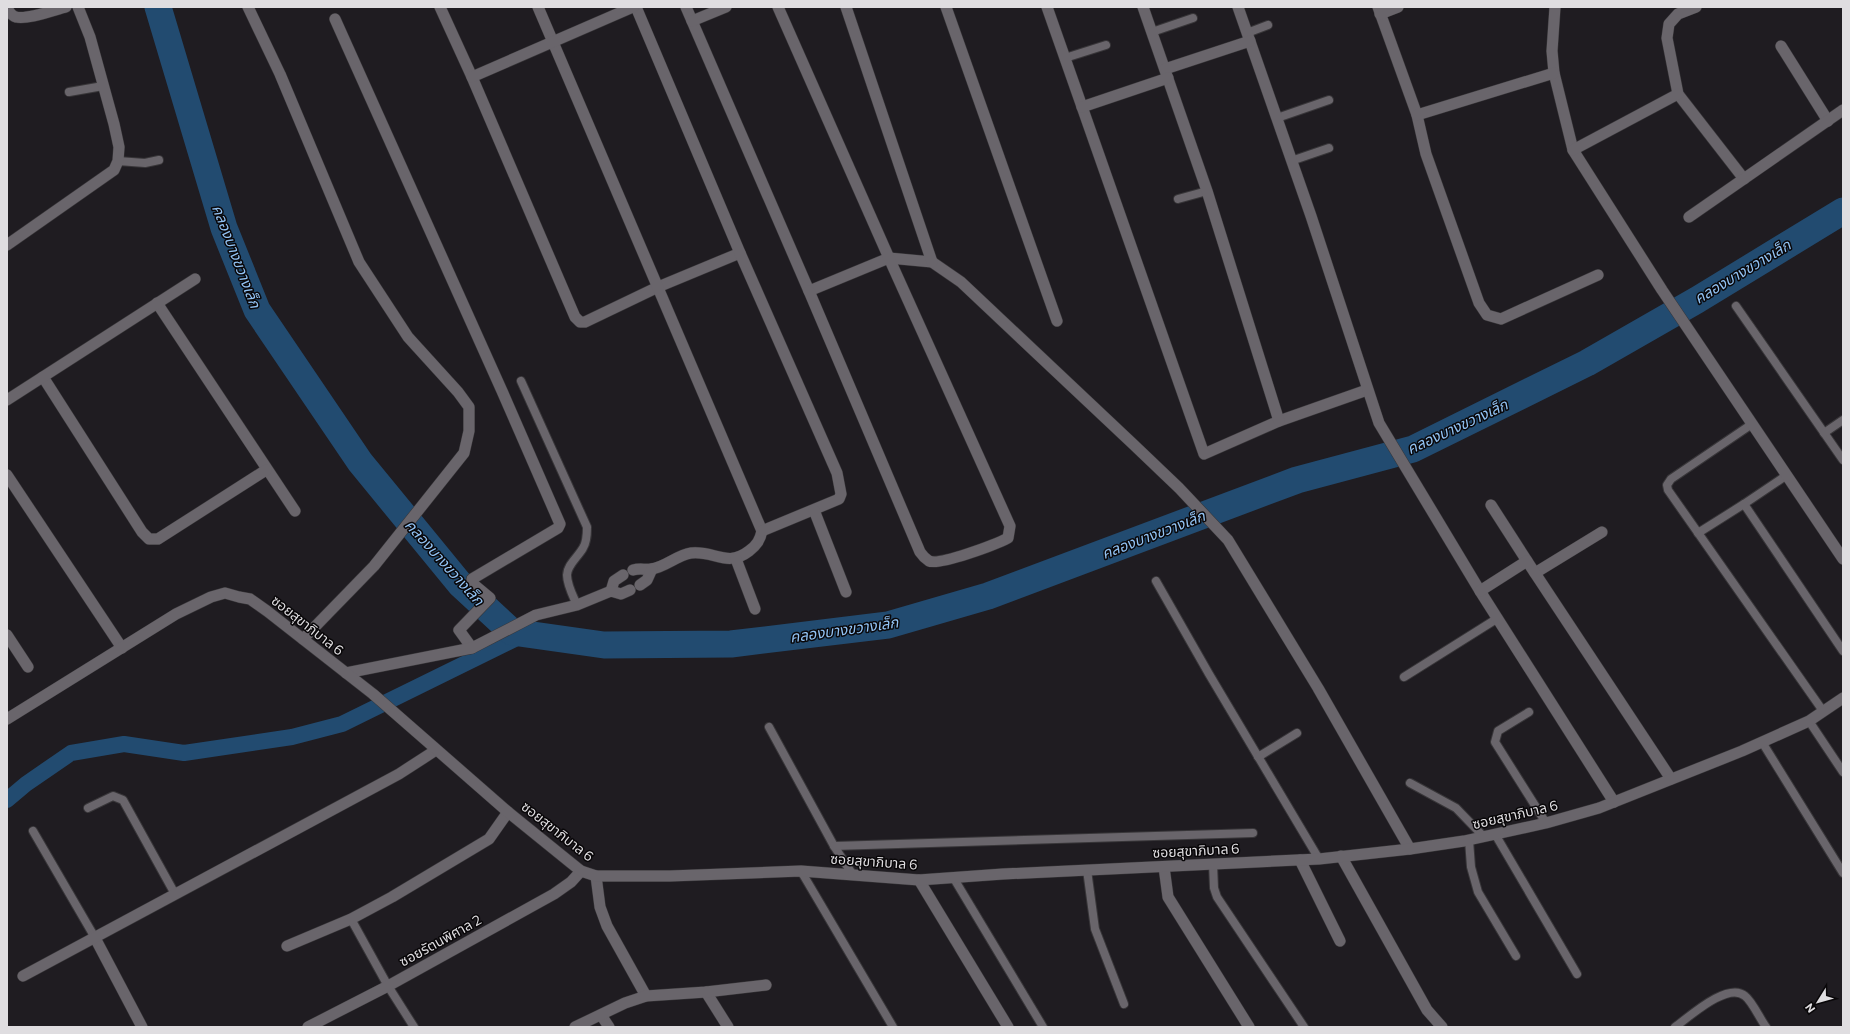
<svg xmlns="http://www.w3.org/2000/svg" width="1850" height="1034" viewBox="0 0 1850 1034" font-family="Commissioner,'Noto Sans Thai',sans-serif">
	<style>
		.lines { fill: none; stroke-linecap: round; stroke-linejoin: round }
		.canal { stroke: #224b70; stroke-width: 16 }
		.river { stroke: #224b70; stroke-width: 27 }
		.service-casing { stroke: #383639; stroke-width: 10 }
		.minor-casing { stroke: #383639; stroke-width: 12 }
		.tertiary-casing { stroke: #383639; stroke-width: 12 }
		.service { stroke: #69656b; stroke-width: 8 }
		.minor { stroke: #69656b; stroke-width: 11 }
		.tertiary { stroke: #69656b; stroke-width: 11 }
		.labels { text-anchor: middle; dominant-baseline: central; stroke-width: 3; stroke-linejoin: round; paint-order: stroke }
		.street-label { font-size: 14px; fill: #dfdde0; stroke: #090709 }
		.water-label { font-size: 15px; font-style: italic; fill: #92c3f4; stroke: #090709 }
	</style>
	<rect width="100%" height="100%" fill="#1f1c21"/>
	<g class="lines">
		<polyline class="canal" points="7,800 26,784 71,753 124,744 184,753 292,737 342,724 525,634"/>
		<polyline class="river" points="158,7 224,228 257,310 360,462 460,584 512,632 604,645 731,644 888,625 988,596 1297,480 1413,449 1587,363 1697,300 1843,211"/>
		<g class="service-casing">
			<g id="service">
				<polyline points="1152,32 1193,18"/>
				<polyline points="1247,33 1268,25"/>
				<polyline points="1065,58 1106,45"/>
				<polyline points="69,92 103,86"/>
				<polyline points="1277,118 1329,100"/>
				<polyline points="118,161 145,163 159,160"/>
				<polyline points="1291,161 1329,148"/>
				<polyline points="1178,199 1207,191"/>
				<polyline points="1736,306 1843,460"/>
				<path d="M521 381 587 527C587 534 587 542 583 548 578 557 567 565 567 575 567 585 573 596 577 605"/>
				<polyline points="1752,424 1671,479 1667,485 1668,490 1823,711"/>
				<polyline points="1824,433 1843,420"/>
				<polyline points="1744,504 1787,475"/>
				<polyline points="1698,533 1744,504 1843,651"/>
				<polyline points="1156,581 1209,674 1319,859"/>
				<polyline points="1404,677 1498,618"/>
				<polyline points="1529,712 1498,731 1495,742 1546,823"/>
				<polyline points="1809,721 1843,772"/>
				<polyline points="769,727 834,846 853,875"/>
				<polyline points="1762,742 1843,873"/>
				<polyline points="1258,757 1297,733"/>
				<polyline points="1410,783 1456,808 1484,837"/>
				<polyline points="88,808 113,796 123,800 175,894"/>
				<polyline points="33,831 94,936"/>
				<polyline points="1495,834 1577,974"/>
				<polyline points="1469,840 1471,867 1478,892 1516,956"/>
				<polyline points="834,846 1253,833"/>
				<polyline points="1213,864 1214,888 1217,897 1304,1027"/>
				<polyline points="1087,870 1095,929 1124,1004"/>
				<polyline points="801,871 893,1027"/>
				<polyline points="953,877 1043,1027"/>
				<polyline points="351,919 388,986 414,1027"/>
				<path d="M1675 1027C1689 1017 1728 981 1745 996 1752 1001 1760 1019 1766 1027"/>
			</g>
		</g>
		<g class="minor-casing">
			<g id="minor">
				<polyline points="248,7 280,74 359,262 408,337 458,392 469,407 469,431 464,453 374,566 303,639"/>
				<polyline points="440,7 472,77 575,317 580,322 585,322 658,287 740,253"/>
				<path d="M538 7 762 531C760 540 757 545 749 551 727 568 714 550 691 553 677 555 664 568 651 569 645 570 640 568 633 570"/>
				<polyline points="636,7 740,253 837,473 841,494 839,499 762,531"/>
				<polyline points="686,7 809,291 889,258 932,262 961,282 1134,445 1179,488 1228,540 1318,688 1410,849"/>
				<path d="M778 7 889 258 1010 526 1008 538C997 544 939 566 929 561 926 559 922 555 920 552L809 291"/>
				<polyline points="846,7 932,262"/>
				<polyline points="946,7 1057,321"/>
				<polyline points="1047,7 1204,454 1279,421 1367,390"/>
				<polyline points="1143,7 1207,191 1279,421"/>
				<polyline points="1238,7 1311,216 1379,423 1480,591 1614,802"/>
				<polyline points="1378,7 1417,115 1426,154 1479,303 1487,315 1501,319 1598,275"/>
				<polyline points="1555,7 1552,51 1554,73 1573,150 1662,290 1843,559"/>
				<polyline points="1696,7 1678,14 1669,24 1667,38 1678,94 1744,179"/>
				<path d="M7 8C9 11 11 16 16 17 27 20 54 10 66 7"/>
				<polyline points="1380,14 1398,7"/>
				<polyline points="335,19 502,391 560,524 558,528 472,579 472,583 490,598 459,630 472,648"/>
				<polyline points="692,21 726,7"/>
				<polyline points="1781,46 1828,121"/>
				<polyline points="1165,69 1250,41"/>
				<polyline points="472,77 633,7"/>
				<polyline points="1082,107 1168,78"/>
				<polyline points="1417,115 1554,73"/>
				<polyline points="1573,150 1678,94"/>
				<polyline points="1689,217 1843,110"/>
				<polyline points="7,245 114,170 118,161 119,147 114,124 90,37 78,7"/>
				<polyline points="157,303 295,511"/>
				<polyline points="43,377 142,532 149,539 158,539 266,470"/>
				<polyline points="7,400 195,279"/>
				<polyline points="7,475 122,648"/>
				<polyline points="1491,505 1527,561"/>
				<polyline points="814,510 846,592"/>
				<polyline points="736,559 755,609"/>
				<polyline points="1535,573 1602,532"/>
				<polyline points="640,585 647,580 652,569"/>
				<polyline points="611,591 614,581 623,575"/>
				<polyline points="1480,591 1527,561 1671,779"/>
				<polyline points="7,635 28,667"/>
				<polyline points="346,673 472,648 536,615 577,605 611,591 621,594 630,590"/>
				<polyline points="1341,856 1427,1010 1442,1027"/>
				<polyline points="1300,860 1340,941"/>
				<polyline points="1164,867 1168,897 1249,1027"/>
				<polyline points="596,876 600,907 607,926 646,996"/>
				<polyline points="919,880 1008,1027"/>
				<polyline points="94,936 142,1027"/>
				<polyline points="287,946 351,919 392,897 489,839 508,812"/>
				<polyline points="23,976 399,774 436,750"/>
				<polyline points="706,992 728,1027"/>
				<polyline points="601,1015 609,1027"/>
				<polyline points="308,1027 388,986 554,894 571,882 581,871"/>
				<polyline points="575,1027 625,1003 646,996 706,992 766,985"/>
			</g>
		</g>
		<g class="tertiary-casing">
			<polyline id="tertiary" points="7,719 176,614 211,597 225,593 239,597 250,599 267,611 373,694 508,812 571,863 581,871 596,876 670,876 801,871 919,880 1003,874 1319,859 1410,849 1464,841 1546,823 1599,808 1742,751 1809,721 1843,698"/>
		</g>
		<use href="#service" class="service"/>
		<use href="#minor" class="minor"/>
		<use href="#tertiary" class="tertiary"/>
	</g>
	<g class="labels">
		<g class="street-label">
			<text transform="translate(308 625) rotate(38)">ซอยสุขาภิบาล 6</text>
			<text transform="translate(1515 814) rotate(-13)">ซอยสุขาภิบาล 6</text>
			<text transform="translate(558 831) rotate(38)">ซอยสุขาภิบาล 6</text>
			<text transform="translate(1196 850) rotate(-3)">ซอยสุขาภิบาล 6</text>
			<text transform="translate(874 861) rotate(4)">ซอยสุขาภิบาล 6</text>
			<text transform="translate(440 940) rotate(-29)">ซอยรัตนพิศาล 2</text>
		</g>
		<g class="water-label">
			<text transform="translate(237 256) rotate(69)">คลองบางขวางเล็ก</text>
			<text transform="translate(1742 271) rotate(-31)">คลองบางขวางเล็ก</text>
			<text transform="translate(1457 426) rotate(-25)">คลองบางขวางเล็ก</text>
			<text transform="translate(1153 534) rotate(-21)">คลองบางขวางเล็ก</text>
			<text transform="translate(445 562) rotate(48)">คลองบางขวางเล็ก</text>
			<text transform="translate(844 629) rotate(-8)">คลองบางขวางเล็ก</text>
		</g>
	</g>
	<rect width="1850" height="1034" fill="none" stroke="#dfdde0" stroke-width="16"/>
	<g transform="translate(1818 1002) rotate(233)" stroke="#090709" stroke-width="3" paint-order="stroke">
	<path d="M0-3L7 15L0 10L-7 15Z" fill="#dfdde0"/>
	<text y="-6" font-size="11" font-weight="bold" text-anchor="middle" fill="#dfdde0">N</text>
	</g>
</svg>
